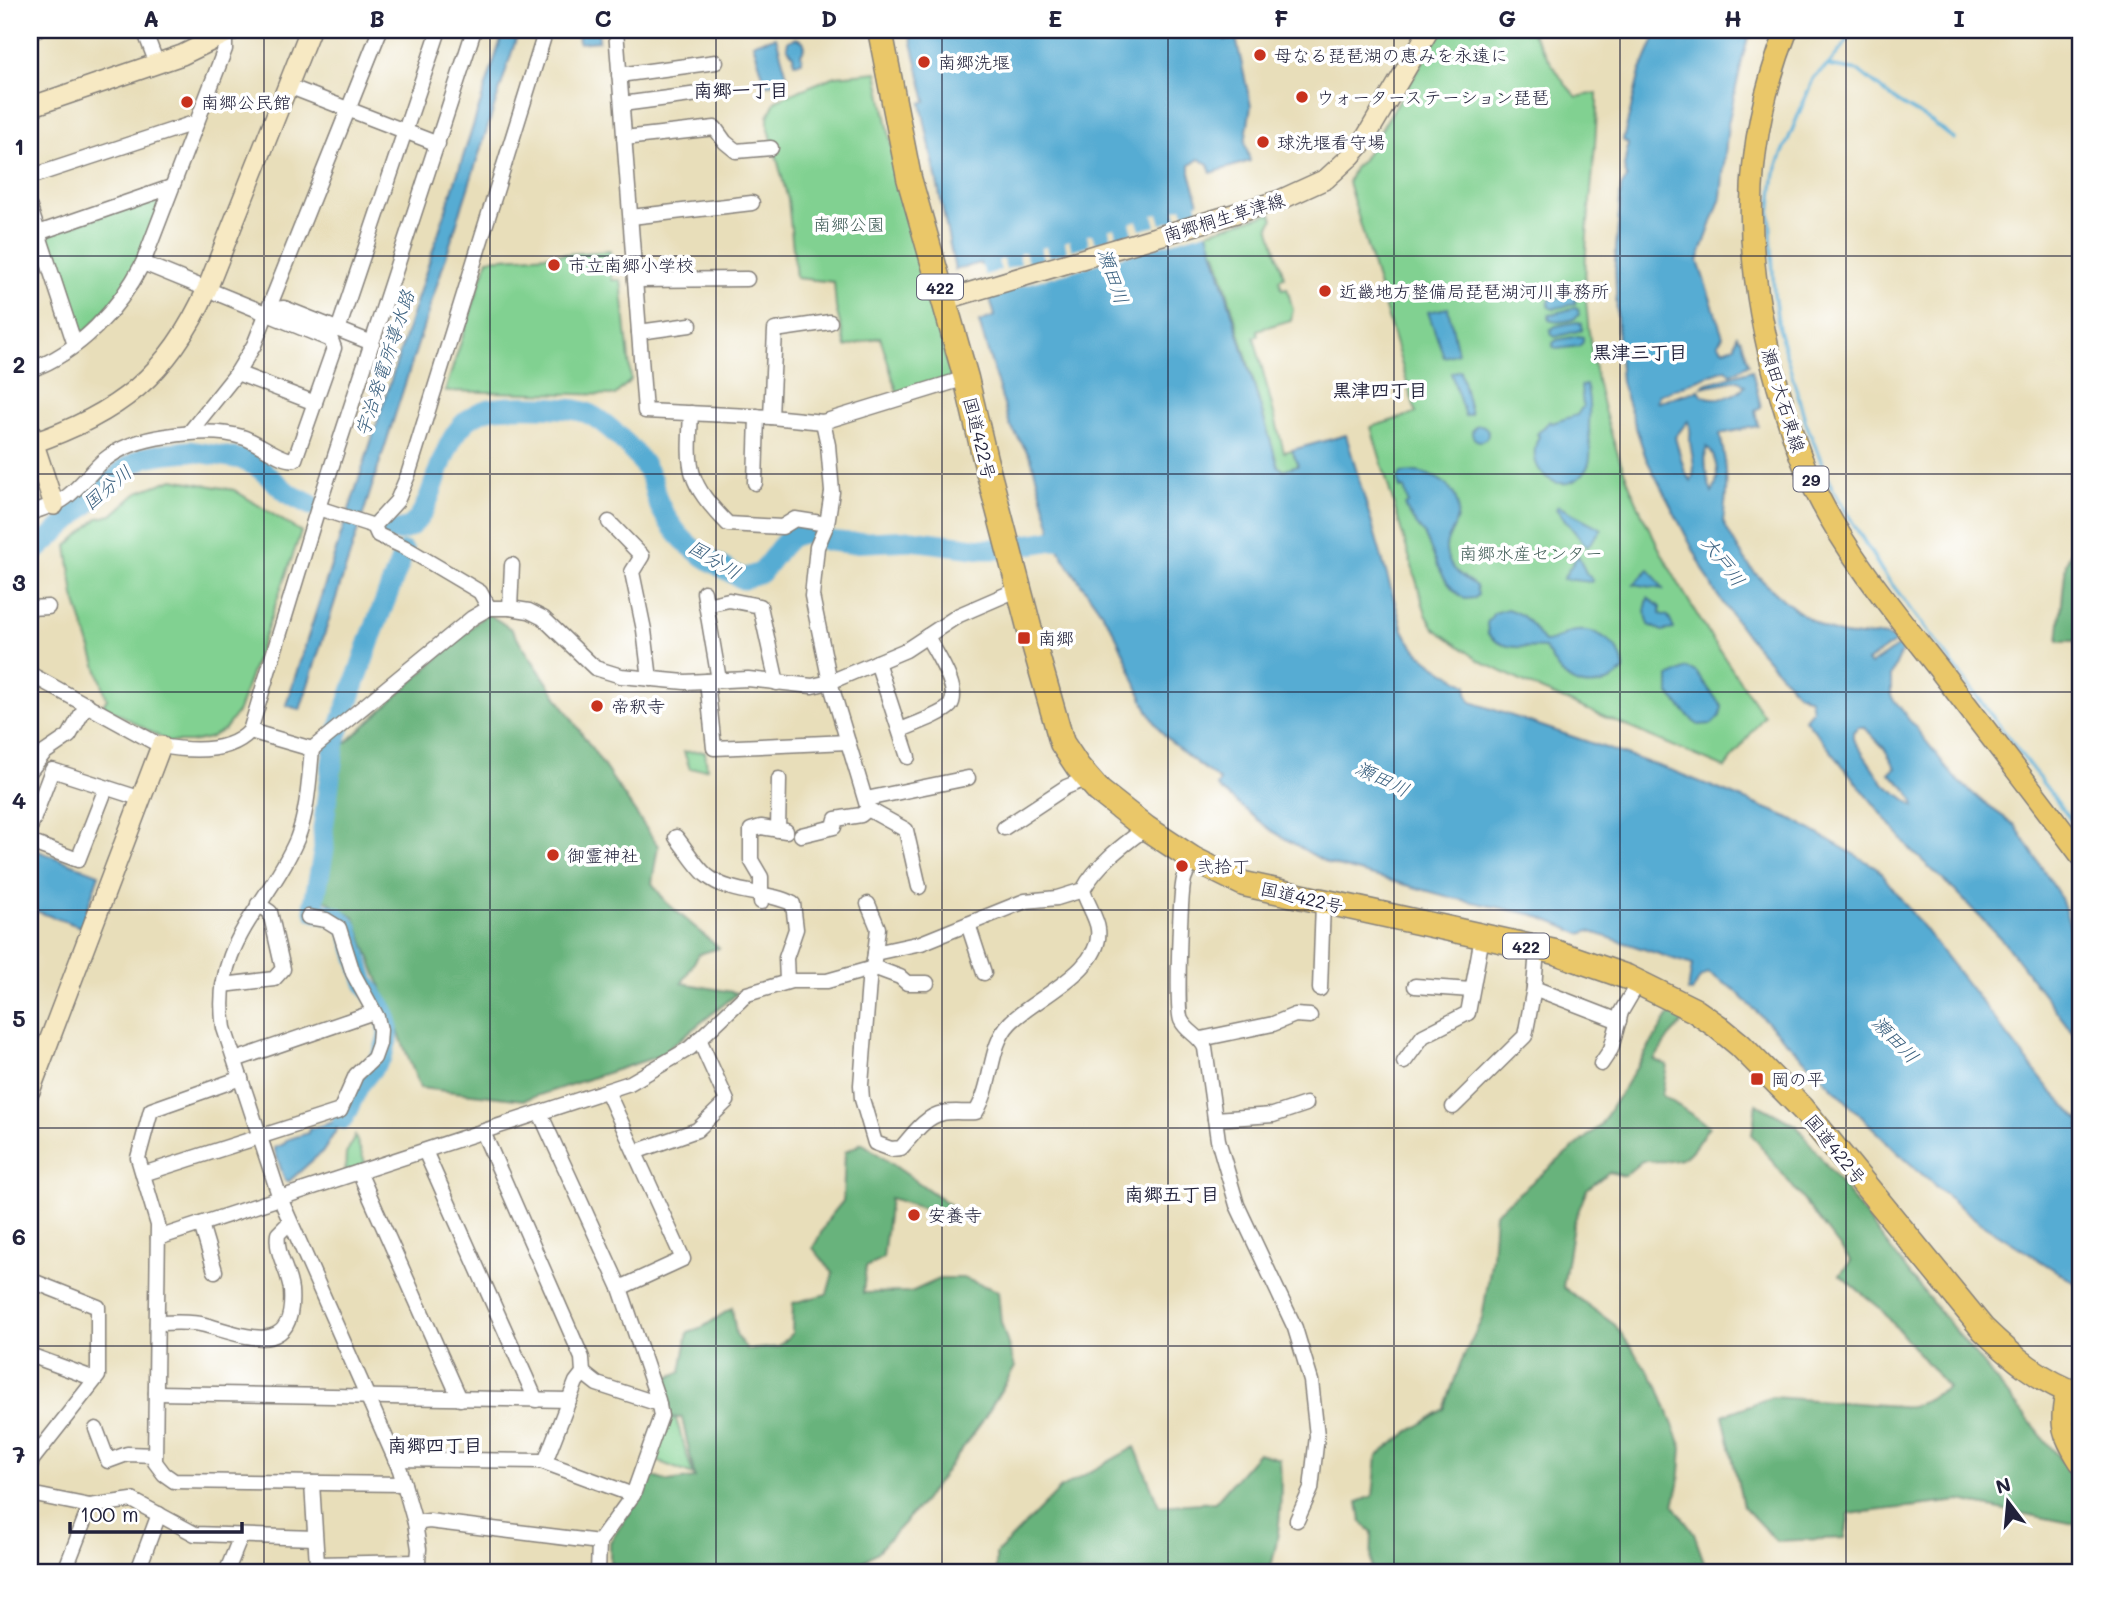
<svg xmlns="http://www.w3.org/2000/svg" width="2110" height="1603" viewBox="0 0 2110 1603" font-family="Mali,'Klee One',sans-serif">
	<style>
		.green { fill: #81d191; stroke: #527a66; stroke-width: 2 }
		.forest { fill: #68b37b; stroke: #456a5b; stroke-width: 2 }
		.water { fill: #57acd3; stroke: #3c6787; stroke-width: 2; fill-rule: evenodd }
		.pier { fill: #e8deba }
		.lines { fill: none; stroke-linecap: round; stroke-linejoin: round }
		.stream { stroke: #57acd3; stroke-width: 3.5 }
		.river { stroke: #57acd3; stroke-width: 21 }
		.street-casing { stroke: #85807a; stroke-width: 17 }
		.secondary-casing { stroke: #85807a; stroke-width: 22 }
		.primary-casing { stroke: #85807a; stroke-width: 24 }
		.highway-casing { stroke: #85807a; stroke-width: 27 }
		.street { stroke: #fff; stroke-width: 14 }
		.secondary { stroke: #f7e9c3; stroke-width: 19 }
		.primary { stroke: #eac769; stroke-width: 21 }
		.highway { stroke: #eac769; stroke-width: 24 }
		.grid { fill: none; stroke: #22223b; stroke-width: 2; stroke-opacity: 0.55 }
		.poi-dot { fill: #c8321e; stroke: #fff; stroke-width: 2.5 }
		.labels { text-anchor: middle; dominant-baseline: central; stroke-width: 7; stroke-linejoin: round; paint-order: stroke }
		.shield { fill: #fff; stroke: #646476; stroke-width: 2 }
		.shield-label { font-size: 16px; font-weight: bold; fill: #22223b }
		.poi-label { font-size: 18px; fill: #22223b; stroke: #fff; text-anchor: start }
		.street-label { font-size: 18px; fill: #22223b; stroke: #fff }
		.park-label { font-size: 18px; fill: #435f59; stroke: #fff }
		.neighbourhood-label { font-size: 19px; font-weight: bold; fill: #22223b; stroke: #fff }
		.water-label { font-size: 19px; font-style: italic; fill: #3a607f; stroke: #fff }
		.neatline { fill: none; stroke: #22223b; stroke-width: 2.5 }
		.grid-label { font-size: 23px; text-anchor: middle; font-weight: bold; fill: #22223b }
	</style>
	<rect width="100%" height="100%" fill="#fff"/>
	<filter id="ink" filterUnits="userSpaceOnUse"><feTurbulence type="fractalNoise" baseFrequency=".0143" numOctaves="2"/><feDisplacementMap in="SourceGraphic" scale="14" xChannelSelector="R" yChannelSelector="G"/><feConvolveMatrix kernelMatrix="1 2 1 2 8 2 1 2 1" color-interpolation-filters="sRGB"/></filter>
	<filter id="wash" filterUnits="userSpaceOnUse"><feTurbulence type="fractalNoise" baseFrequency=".00686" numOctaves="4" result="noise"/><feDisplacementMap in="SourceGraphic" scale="28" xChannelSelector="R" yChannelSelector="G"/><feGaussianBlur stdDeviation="1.57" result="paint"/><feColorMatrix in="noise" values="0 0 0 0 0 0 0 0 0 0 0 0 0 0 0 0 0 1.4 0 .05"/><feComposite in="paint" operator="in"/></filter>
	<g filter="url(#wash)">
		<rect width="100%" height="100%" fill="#e8deba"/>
		<g class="green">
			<path d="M1442 30H1530L1565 84 1577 97 1597 93C1598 162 1582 231 1586 300 1596 462 1674 586 1764 716L1725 768 1529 685 1480 661 1434 628 1426 614 1371 427 1416 413 1348 182 1354 168 1362 161Z"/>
			<polygon points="877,72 897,173 951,379 898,395 880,337 846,347 836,308 834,282 796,278 788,200 768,125 768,116 776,100 835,76"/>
			<polygon points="154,198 160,205 145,243 121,292 85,333 76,330 47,240 50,233"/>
			<polygon points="1271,213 1273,220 1269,226 1284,277 1279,279 1282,289 1287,288 1293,310 1291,320 1257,330 1258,335 1254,337 1284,452 1292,450 1298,465 1283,470 1278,466 1216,253 1211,250 1207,232"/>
			<polygon points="610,251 612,280 621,280 631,380 615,395 445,391 488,259"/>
			<polygon points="173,479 234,490 301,532 238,711 225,729 209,738 191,742 169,742 103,705 107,699 74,596 67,546 98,518 112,515 138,492"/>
			<polygon points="705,751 707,768 690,769 684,752"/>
			<polygon points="355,1136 366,1165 345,1173 346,1154"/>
			<polygon points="676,1419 693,1475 652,1459 665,1421"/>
		</g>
		<g class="forest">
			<polygon points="2080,535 2080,637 2074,641 2058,641 2066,563"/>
			<polygon points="487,613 511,629 658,846 652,883 666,902 719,948 699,954 682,983 738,993 659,1056 524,1100 420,1088 354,917 315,894 337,751"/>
			<path d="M1672 1010 1683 1012 1685 1020 1669 1037 1654 1060 1667 1065 1662 1095 1709 1126C1684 1163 1688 1162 1642 1161L1624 1176 1609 1172 1587 1189 1573 1225 1563 1287 1615 1325 1657 1384 1682 1448 1679 1485 1674 1505 1694 1534 1708 1573H1371L1372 1532 1361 1522 1358 1502 1373 1496 1377 1456 1399 1439 1444 1409 1461 1362 1482 1319 1492 1257 1495 1213 1600 1126Z"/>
			<polygon points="1756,1104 1796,1125 1918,1285 2080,1483 2080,1525 1960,1501 1849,1514 1845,1538 1776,1541 1743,1506 1723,1415 1772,1397 1912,1407 1948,1388 1880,1308 1840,1275 1851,1261 1752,1135"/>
			<polygon points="862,1143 956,1209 950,1217 890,1198 883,1258 866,1267 863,1293 911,1292 942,1278 963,1278 998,1291 1001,1322 1015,1367 982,1422 923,1502 877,1552 846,1573 610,1573 610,1542 637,1500 649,1475 668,1482 695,1478 682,1418 666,1417 661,1380 681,1372 688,1332 703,1327 732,1308 736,1334 747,1350 778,1347 792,1334 793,1303 827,1294 833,1273 813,1248 829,1218 843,1201 845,1152"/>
			<path d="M1135 1447 1159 1506 1215 1502 1258 1453 1280 1459C1282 1498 1281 1535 1269 1573H996V1554L1061 1488Z"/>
		</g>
		<g class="water">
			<polygon points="504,30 519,30 300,710 286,705"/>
			<polygon points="578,30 598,30 599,41 579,43"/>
			<path d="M909 30H1223L1225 40 1236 38 1251 106 1245 143 1250 161 1211 173 1208 164 1199 159 1190 165V173L1278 466 1283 470 1298 465 1292 450 1346 435 1403 630C1416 657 1442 670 1467 685V693L1471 702 1673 771 1792 819 1876 867 2050 1090 2080 1121V1286L1979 1222 1942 1192 1896 1151 1735 990 1708 973 1700 978 1692 992 1688 991 1692 965 1589 931 1581 934 1535 915 1453 898 1327 863 1272 831 1221 790 1217 786 1220 781C1201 765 1169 745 1156 724 1137 696 1129 657 1111 627 1094 599 1072 575 1057 546L1031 550 1027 538 1052 531 1031 458 1010 425 979 322 995 316 980 263 955 270 921 103 926 101Z"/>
			<path d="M1658 30H1758L1748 39 1743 56 1728 124 1721 197 1698 261 1723 336 1718 344 1723 350 1735 346 1737 335 1742 341 1749 364 1731 374 1726 369C1703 376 1683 387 1659 395L1657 402 1699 390 1703 396C1719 401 1733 398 1745 386L1738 380 1702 387 1705 384 1752 370 1761 407 1755 410 1758 426 1720 434C1728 471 1728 485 1723 522 1732 539 1742 558 1755 573 1775 594 1815 629 1844 635 1862 639 1883 630 1897 641L1867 662 1870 665 1900 645 1903 649 1891 676V696L1954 777 1984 803 2015 825 2061 898 2077 948 2080 951V1042L2002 940 1957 893 1911 850 1805 719 1812 710 1810 699 1797 692 1776 669 1748 637 1715 592 1646 458 1621 382 1618 345 1615 262 1621 187 1627 178 1624 167 1628 144 1623 140 1640 72ZM1688 421C1692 429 1690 431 1690 439 1690 453 1698 466 1691 481L1685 472 1675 437ZM1707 447C1718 458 1720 480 1712 493 1707 480 1703 460 1707 447ZM1858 727H1864L1884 748 1896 768 1889 773C1900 782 1913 793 1915 806L1883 783 1853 739V732Z"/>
			<polygon points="776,37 788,79 766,85 753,43"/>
			<polygon points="796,38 803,41 805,47 801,54 802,62 794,63 793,55 787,47 788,41"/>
			<polygon points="1572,295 1576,297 1575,304 1552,309 1548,306 1550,299"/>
			<polygon points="1448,308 1458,353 1444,357 1428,312"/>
			<path d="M1574 308 1578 309 1579 315C1573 322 1557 323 1549 320V315Z"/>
			<polygon points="1577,322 1582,324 1582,330 1555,337 1551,334 1550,330 1556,326"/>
			<polygon points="1578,336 1583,337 1583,342 1579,346 1557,349 1553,347 1553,343 1557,340"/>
			<polygon points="1460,370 1471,414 1465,416 1451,373"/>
			<path d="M1586 385C1591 399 1589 415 1589 429 1589 441 1593 458 1587 468 1568 502 1520 474 1539 436L1537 434 1550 421 1552 423 1577 415 1583 406 1581 386Z"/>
			<circle cx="1480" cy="433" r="8"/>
			<path d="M1417 472C1443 476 1466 495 1455 524 1452 533 1445 540 1446 550 1447 568 1463 577 1476 586L1478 595 1475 598 1465 599C1443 585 1436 561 1426 538 1420 525 1410 521 1405 505L1408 503 1404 488H1400L1398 480 1401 473Z"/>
			<polygon points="1558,506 1602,529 1587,547 1556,509"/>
			<polygon points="1578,555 1586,573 1593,580 1591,582 1563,579"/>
			<polygon points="1649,569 1663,589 1634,584"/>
			<polygon points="1648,598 1660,607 1660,614 1668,616 1674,629 1662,631 1649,625 1645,611"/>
			<path d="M1507 609C1532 617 1530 626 1544 642 1555 642 1561 635 1571 632 1597 626 1622 644 1624 670 1606 689 1578 692 1560 671 1553 664 1551 655 1544 648 1523 646 1504 652 1488 634L1487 623 1494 613Z"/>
			<polygon points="1686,668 1696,672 1722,707 1720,716 1712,724 1699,725 1694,722 1669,694 1669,677"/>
			<polygon points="30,848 99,874 81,927 30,909"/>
			<polygon points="343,1119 324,1150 288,1182 285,1181 274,1148 284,1144 286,1140 308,1133 309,1129"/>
		</g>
		<polygon class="pier" points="1202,201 1210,231 986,296 978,267 982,266 985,275 1001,270 998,261 1003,259 1006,269 1021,264 1019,254 1025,252 1028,263 1044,259 1041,248 1046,247 1050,257 1067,252 1065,242 1069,240 1072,250 1089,245 1087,235 1092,234 1095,243 1111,239 1109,229 1114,228 1117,237 1133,233 1130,223 1137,221 1140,230 1156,226 1153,215 1158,214 1161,224 1178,220 1175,209 1182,207 1185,217 1199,213 1196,203"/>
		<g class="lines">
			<g class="stream">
				<path d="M1856 30C1847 41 1839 52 1830 63 1825 69 1818 72 1813 79L1775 172 1770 213 1774 294 1779 330 1806 423 1832 488 1882 571 2080 832"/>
				<polyline points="1828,66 1859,71 1896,101 1932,122 1954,139"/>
			</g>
			<g class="river">
				<path d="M381 528C445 550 423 429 486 410 504 405 570 406 587 413 607 422 638 453 648 472 654 481 654 492 658 502 663 514 670 524 678 534 696 555 720 566 743 579L761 573 780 548 790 537 799 534 805 533 829 541 848 543 912 540 982 549H1000L1055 540"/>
				<polyline points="30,556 126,468 145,457 168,453 190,451 241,459 258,467 289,494 311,505"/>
				<polyline points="343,1119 359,1085 382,1056 388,1037 388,1024 384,1011 365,983 348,928 337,917 315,911 314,903 324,849 323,829 335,741 371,637 404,552"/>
			</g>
		</g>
	</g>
	<g filter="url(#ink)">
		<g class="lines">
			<g class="street-casing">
				<g id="street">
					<polyline points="144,30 157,64"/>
					<polyline points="616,30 645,411 771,417 823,422 966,378"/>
					<polyline points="30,32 38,30"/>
					<polyline points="619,75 716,62"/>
					<polyline points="288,86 438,144"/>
					<polyline points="622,104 729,90"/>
					<polyline points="624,138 715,128 725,142 736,151 771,148"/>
					<polyline points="30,177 197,122"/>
					<polyline points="30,208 75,345"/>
					<polyline points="631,217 752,203"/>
					<polyline points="38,233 171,187"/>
					<polyline points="635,280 747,279"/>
					<polyline points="268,314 275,309 284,308 372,343"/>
					<polyline points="338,330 439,30"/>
					<polyline points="639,332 690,325"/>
					<path d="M30 370C80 352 119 309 143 263L225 49V35"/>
					<polyline points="237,373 315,403"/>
					<path d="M691 413C688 470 686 481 728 524L782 527 795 519 827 524"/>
					<polyline points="771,417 775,330 830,322"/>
					<polyline points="823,422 828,445 832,492 827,524 817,547 812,596 830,682 868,809 906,830 919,887"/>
					<polyline points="189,433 237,373 254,345 380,30"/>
					<polyline points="755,483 757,416"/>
					<polyline points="318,508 374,526 378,535 404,547 480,592 489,608 510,608 529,611 543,618 595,668 621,676 685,682 748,679 812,686 830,682 906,650 959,615 1019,589"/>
					<path d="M30 513C43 508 58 505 69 495 81 485 91 472 103 461 121 446 145 439 167 436 191 432 219 430 242 437 257 441 283 463 295 459L334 348 331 340 143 263"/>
					<polyline points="609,522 642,556 632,572 644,630 650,679"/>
					<polyline points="374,526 397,501 408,475 546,30"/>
					<polyline points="704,592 719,680"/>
					<polyline points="706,605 729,600 760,606 777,683"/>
					<polyline points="30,608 48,607"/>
					<polyline points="510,608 512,565"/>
					<polyline points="877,662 908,757"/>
					<path d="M30 674 161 746C189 751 229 754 250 731L318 508 474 30"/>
					<polyline points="707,681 714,748 848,742"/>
					<path d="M901 730C912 725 943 714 950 706 962 690 935 652 927 636"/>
					<path d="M250 731 312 749C309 779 308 811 297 839 267 909 211 943 224 1028L280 1198 400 1470 415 1523 419 1549 417 1573"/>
					<polyline points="312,749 472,618 489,608"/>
					<polyline points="30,771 44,753 69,736 87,704"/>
					<polyline points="866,799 968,778"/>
					<polyline points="30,828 52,770 142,799"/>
					<polyline points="1004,828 1066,787 1088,778"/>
					<polyline points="778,830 779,779"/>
					<polyline points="801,835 834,827 836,819 861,815 868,809"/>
					<path d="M676 837C686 849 694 864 706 875 731 896 767 890 793 904L796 929 786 958 787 981"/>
					<polyline points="30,842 78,860 106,788"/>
					<path d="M1193 859C1190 866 1186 873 1184 879 1180 895 1176 1010 1181 1020 1187 1033 1200 1035 1205 1048L1218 1140 1237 1205 1295 1328 1311 1381 1317 1436 1311 1489 1297 1520"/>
					<path d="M1083 890C1086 902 1097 918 1098 929 1104 970 1033 999 1010 1023 988 1046 994 1083 976 1112 965 1113 953 1111 943 1113 925 1116 912 1136 901 1148L891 1149 875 1143 862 1099 861 1085 870 969 873 967 875 953 921 943 1025 901 1057 898 1083 890C1097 864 1123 845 1146 828"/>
					<polyline points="761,902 761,877 751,860 751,830 761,827 786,831"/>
					<polyline points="868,904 878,928 875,953"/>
					<polyline points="968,924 984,973"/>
					<polyline points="873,967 900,977 907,983 927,983"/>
					<polyline points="223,985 274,979 283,969 270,912 258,904"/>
					<polyline points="1415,986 1471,990"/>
					<polyline points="1534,988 1619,1021"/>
					<polyline points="1320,989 1323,902"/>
					<polyline points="1201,1039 1273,1024 1295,1015 1310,1016"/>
					<polyline points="235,1060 374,1012"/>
					<polyline points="1404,1062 1423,1036 1468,1013 1482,937"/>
					<polyline points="1601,1064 1611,1049 1621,1012 1638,983"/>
					<polyline points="241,1078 151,1110 138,1158 158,1225 155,1462 164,1474 174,1481 404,1484"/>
					<polyline points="607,1091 683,1259 620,1288"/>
					<polyline points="1453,1107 1525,1036 1534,988 1537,949"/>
					<polyline points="540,1113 620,1288 658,1400 661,1416 633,1495 599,1542 598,1573"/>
					<polyline points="1215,1119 1273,1115 1306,1104"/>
					<polyline points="483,1132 582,1358 583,1373 576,1382 545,1462"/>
					<polyline points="425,1151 536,1400"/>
					<polyline points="635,1152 697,1130 727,1101 699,1039"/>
					<polyline points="359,1172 460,1399"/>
					<polyline points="143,1174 340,1111 356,1075 374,1058 379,1044 380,1030 377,1017 353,973 339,928 326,920 308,917"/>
					<polyline points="201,1224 215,1271"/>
					<polyline points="158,1238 630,1083 690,1048 747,994 791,981 827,981 870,969"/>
					<polyline points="30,1280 98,1307 98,1376 32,1460 30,1466"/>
					<path d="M157 1323C172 1323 190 1321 205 1325 246 1336 296 1359 291 1290 289 1270 275 1254 278 1234L287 1225"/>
					<polyline points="30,1355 95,1379"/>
					<polyline points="583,1373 597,1384 659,1404"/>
					<polyline points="156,1393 569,1400"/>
					<polyline points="96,1429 108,1461 127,1454 155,1455"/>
					<polyline points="395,1459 541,1461 633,1495"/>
					<polyline points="312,1483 317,1564 315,1573"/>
					<polyline points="30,1494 90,1506 132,1500 195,1534 315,1538"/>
					<polyline points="415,1523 429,1521 599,1542"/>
					<polyline points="317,1564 418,1562"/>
					<polyline points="64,1573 90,1506"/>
					<polyline points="137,1573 159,1514"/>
					<polyline points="226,1573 241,1536"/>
				</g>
			</g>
			<g class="secondary-casing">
				<g id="secondary">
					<polyline points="30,107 182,55 233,30"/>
					<polyline points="944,300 1280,200 1326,179 1351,156 1363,142 1429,30"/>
					<polyline points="30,432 54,505"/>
					<path d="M30 444C117 415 169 375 207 289L310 30"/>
					<polyline points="30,1091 161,746"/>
				</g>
			</g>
			<g class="primary-casing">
				<g id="primary">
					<path d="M1787 30C1739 151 1743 263 1778 387 1789 424 1800 461 1818 496 1850 559 1896 614 1939 669 1986 731 2034 792 2080 854"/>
					<path d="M2067 1390C2059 1424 2062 1433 2080 1462"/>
				</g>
			</g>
			<g class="highway-casing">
				<path id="highway" d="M880 30 909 178 966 378 985 459 1029 627 1062 743 1078 767 1099 791 1146 828 1193 859 1244 884 1555 952 1627 977 1694 1010 1717 1026 1740 1045 1803 1109 1983 1329C2012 1357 2042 1382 2080 1395"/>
			</g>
			<use href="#street" class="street"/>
			<use href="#secondary" class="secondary"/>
			<use href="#primary" class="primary"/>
			<use href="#highway" class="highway"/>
		</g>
	</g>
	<path class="grid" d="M264 30V1573M490 30V1573M716 30V1573M942 30V1573M1168 30V1573M1394 30V1573M1620 30V1573M1846 30V1573M30 256H2080M30 474H2080M30 692H2080M30 910H2080M30 1128H2080M30 1346H2080"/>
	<g class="poi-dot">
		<circle cx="1260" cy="55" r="7"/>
		<circle cx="924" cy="62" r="7"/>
		<circle cx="1302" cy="97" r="7"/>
		<circle cx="187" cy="102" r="7"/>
		<circle cx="1263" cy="142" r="7"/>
		<circle cx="554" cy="265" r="7"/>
		<circle cx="1325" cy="291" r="7"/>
		<rect x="1017" y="631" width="14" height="14" rx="3.5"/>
		<circle cx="597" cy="706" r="7"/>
		<circle cx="553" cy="855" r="7"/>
		<circle cx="1182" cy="866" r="7"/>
		<rect x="1750" y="1072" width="14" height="14" rx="3.5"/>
		<circle cx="914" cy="1215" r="7"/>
	</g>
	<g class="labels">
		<g class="shield">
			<rect x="917" y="274.5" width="46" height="25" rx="5"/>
			<rect x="1793.5" y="466.5" width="35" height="25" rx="5"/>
			<rect x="1503" y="933.5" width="46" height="25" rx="5"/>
		</g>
		<g class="shield-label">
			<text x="940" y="287">422</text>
			<text x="1811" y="479">29</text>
			<text x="1526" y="946">422</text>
		</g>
		<g class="poi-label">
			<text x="1274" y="55">母なる琵琶湖の恵みを永遠に</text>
			<text x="938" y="62">南郷洗堰</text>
			<text x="1316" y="97">ウォーターステーション琵琶</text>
			<text x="201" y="102">南郷公民館</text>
			<text x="1277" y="142">球洗堰看守場</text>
			<text x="568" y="265">市立南郷小学校</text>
			<text x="1339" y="291">近畿地方整備局琵琶湖河川事務所</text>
			<text x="1038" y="638">南郷</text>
			<text x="611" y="706">帝釈寺</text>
			<text x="567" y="855">御霊神社</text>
			<text x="1196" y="866">弐拾丁</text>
			<text x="1771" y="1079">岡の平</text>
			<text x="928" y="1215">安養寺</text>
		</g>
		<g class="street-label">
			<text transform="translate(1224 217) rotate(-17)">南郷桐生草津線</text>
			<text transform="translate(1784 400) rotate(73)">瀬田大石東線</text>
			<text transform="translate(980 438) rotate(76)">国道422号</text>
			<text transform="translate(1302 897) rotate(13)">国道422号</text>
			<text transform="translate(1836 1149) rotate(51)">国道422号</text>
		</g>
		<g class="park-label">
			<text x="849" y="224">南郷公園</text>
			<text x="1531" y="553">南郷水産センター</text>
		</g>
		<g class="neighbourhood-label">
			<text x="741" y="89">南郷一丁目</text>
			<text x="1640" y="351">黒津三丁目</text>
			<text x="1380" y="389">黒津四丁目</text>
			<text x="1172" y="1193">南郷五丁目</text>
			<text x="435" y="1444">南郷四丁目</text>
		</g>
		<g class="water-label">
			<text transform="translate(1114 276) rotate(71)">瀬田川</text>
			<text transform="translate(384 363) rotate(-72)">宇治発電所導水路</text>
			<text transform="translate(107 487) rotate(-40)">国分川</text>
			<text transform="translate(715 559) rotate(31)">国分川</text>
			<text transform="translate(1724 561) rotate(53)">大戸川</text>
			<text transform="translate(1383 778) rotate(26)">瀬田川</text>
			<text transform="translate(1896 1039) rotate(46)">瀬田川</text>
		</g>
	</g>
	<rect width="2110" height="1603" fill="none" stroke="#fff" stroke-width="77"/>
	<g transform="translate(2008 1502) rotate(344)" stroke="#ffffff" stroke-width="5" paint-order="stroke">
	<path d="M0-5L12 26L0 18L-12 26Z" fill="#22223b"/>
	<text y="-10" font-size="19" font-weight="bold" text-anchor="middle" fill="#22223b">N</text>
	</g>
	<path d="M70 1522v10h172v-10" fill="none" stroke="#22223b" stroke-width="3.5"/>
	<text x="80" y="1522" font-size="21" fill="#22223b" stroke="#ffffff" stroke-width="5" paint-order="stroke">100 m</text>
	<rect x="38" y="38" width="2034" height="1526" class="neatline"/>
	<g class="grid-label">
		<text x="151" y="27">A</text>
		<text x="377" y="27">B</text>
		<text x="603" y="27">C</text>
		<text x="829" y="27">D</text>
		<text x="1055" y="27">E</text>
		<text x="1281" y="27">F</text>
		<text x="1507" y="27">G</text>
		<text x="1733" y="27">H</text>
		<text x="1959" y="27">I</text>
		<text x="19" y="155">1</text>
		<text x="19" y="373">2</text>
		<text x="19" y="591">3</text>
		<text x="19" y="809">4</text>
		<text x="19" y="1027">5</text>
		<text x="19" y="1245">6</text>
		<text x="19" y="1463">7</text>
	</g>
</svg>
